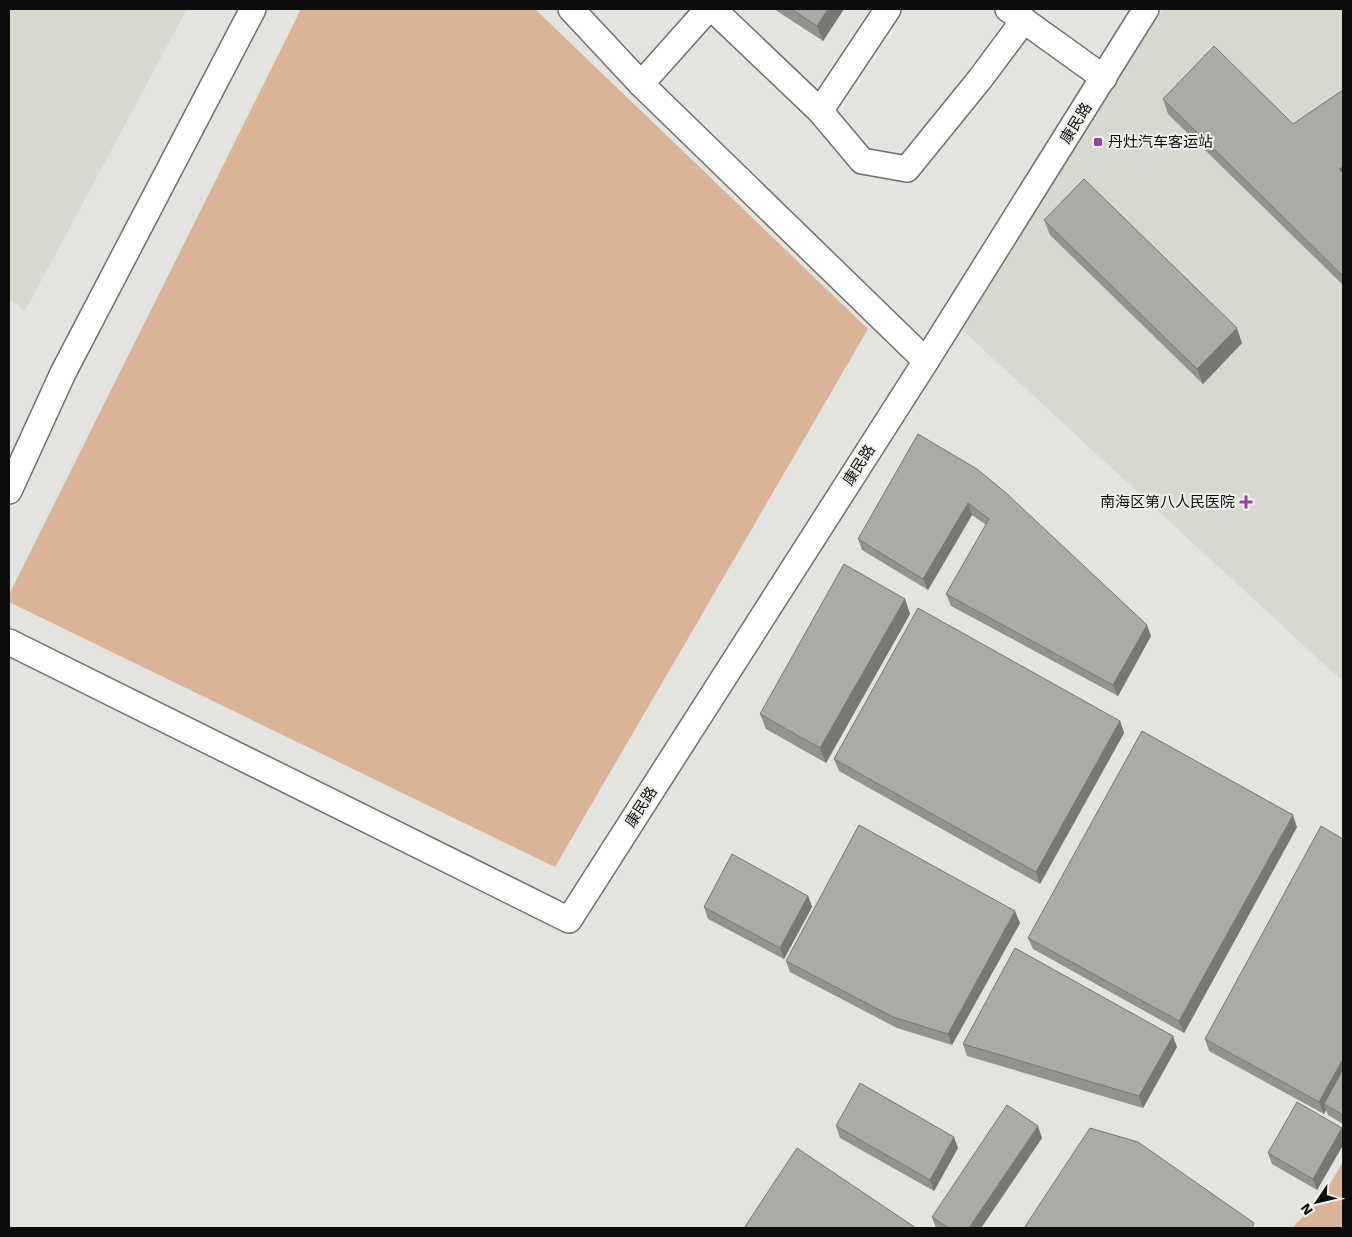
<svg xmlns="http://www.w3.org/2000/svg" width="1352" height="1237" viewBox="0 0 1352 1237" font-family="'Work Sans','Noto Sans SC',sans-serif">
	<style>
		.built { fill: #d6dace }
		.green { fill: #dbb497 }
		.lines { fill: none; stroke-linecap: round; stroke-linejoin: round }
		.minor-casing { stroke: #70716d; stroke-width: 28 }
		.minor { stroke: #fff; stroke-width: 25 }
		.wall { fill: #93928e }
		.shaded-wall { fill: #787774 }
		.building { fill: #abaaa5; stroke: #787774 }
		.poi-dot { fill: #9b3fa9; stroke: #eff1ec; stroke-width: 2 }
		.labels { text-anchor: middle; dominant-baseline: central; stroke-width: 4; stroke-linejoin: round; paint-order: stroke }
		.street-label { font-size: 15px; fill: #0c0d0b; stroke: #eff1ec }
		.poi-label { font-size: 15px; fill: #0c0d0b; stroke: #eff1ec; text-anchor: start }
	</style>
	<rect width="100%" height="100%" fill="#e2e4df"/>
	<g class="built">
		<polygon points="9,9 187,9 25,311 9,299"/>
		<polygon points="1163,9 1343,9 1343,676 1340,679 960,328"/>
	</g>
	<g class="green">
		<polygon points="301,9 535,9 868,329 555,867 9,602 9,595"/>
		<polygon points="1343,1162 1343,1228 1292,1228 1323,1196"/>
	</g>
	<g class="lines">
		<g class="minor-casing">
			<g id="minor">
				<polyline points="571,9 641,84 926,361"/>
				<polyline points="713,9 820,111 862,161 907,169 980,79 1024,20"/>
				<polyline points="1008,9 1104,78"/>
				<polyline points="641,84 708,9"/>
				<polyline points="820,111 888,9"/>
				<polyline points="9,491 63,373 253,9"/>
				<polyline points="9,642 569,920 926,361 1146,9"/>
			</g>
		</g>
		<use href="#minor" class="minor"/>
	</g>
	<g class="wall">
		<polygon points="774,9 844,9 823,41"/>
		<polygon points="1343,90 1343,285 1168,114 1163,99 1293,124"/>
		<polygon points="1044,220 1242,343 1203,384 1050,235"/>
		<polygon points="918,434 1151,636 1118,696 951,606 946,594 986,525 972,515 928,590 862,550 858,539"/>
		<polygon points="905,599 910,614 826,763 766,729 760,714"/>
		<polygon points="1120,721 1124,733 1040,884 839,771 834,759"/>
		<polygon points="1297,827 1184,1033 1033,949 1028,938"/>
		<polygon points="1343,839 1343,1124 1328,1115 1326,1110 1324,1114 1209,1051 1205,1039"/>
		<polygon points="808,896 812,907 784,959 708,919 704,907"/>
		<polygon points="1020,923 952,1045 897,1028 790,972 786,961"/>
		<polygon points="963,1044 1177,1047 1143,1108 967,1056"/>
		<polygon points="836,1126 958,1148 934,1191 840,1138"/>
		<polygon points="1343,1131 1343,1145 1317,1190 1272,1164 1268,1153"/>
		<polygon points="1042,1138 981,1228 936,1228 932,1217"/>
	</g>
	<g class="shaded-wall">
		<polygon points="828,9 844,9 823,41 817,26"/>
		<polygon points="1343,167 1343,180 1339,169"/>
		<polygon points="1237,328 1242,343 1203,384 1197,369"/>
		<polygon points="968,503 972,515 928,590 923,579"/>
		<polygon points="905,599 910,614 826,763 820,748"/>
		<polygon points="1147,625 1151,636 1118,696 1113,685"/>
		<polygon points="1120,721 1124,733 1040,884 1036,872"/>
		<polygon points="1293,815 1297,827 1184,1033 1179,1021"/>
		<polygon points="808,896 812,907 784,959 780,948"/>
		<polygon points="1015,911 1020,923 952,1045 948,1034"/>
		<polygon points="1173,1036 1177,1047 1143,1108 1139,1096"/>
		<polygon points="1343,1059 1343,1078 1324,1104 1326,1110 1324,1114 1319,1102"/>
		<polygon points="1038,1126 1042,1138 981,1228 969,1228"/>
		<polygon points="1342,1128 1343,1131 1343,1145 1317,1190 1313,1179"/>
		<polygon points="954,1137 958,1148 934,1191 930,1180"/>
	</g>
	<g class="building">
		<polygon points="791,9 828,9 817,26"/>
		<polygon points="1214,46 1293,124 1343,90 1343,167 1339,169 1343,173 1343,276 1163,99"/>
		<polygon points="1084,179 1237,328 1197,369 1044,220"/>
		<polygon points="918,434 977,469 1005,492 1147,625 1113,685 946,594 989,519 968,503 923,579 858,539"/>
		<polygon points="844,564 905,599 820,748 760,714"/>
		<polygon points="918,608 1120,721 1036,872 834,759"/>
		<polygon points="1142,731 1293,815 1179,1021 1028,938"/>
		<polygon points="859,825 1015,911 948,1034 893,1017 786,961"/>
		<polygon points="1321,826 1343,839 1343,1059 1319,1102 1205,1039"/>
		<polygon points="732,854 808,896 780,948 704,907"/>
		<polygon points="1015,948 1173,1036 1139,1096 963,1044"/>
		<polygon points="1343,1069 1343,1115 1324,1104"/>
		<polygon points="860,1083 954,1137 930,1180 836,1126"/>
		<polygon points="1297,1102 1342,1128 1313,1179 1268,1153"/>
		<polygon points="1007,1105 1038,1126 969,1228 949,1228 932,1217"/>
		<polygon points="1090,1128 1138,1142 1254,1223 1252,1228 1024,1228"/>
		<polygon points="797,1148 916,1228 744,1228"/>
	</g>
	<g class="poi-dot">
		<rect x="1093" y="137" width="10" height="10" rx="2.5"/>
		<path d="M1243.5 494.5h5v5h5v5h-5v5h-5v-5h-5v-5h5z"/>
	</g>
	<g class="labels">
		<g class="street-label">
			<text transform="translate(1076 123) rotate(-58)">康民路</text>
			<text transform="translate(859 465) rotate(-57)">康民路</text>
			<text transform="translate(641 807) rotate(-57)">康民路</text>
		</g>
		<g class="poi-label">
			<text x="1108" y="142">丹灶汽车客运站</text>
			<text x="1235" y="502" text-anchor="end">南海区第八人民医院</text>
		</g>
	</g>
	<rect width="1352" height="1237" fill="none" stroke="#0c0d0b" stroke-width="20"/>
	<g transform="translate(1317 1202) rotate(235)" stroke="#eff1ec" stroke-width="4" paint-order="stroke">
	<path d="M0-4L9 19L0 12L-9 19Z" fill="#0c0d0b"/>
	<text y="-8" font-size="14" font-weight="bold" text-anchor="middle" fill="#0c0d0b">N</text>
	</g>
</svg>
